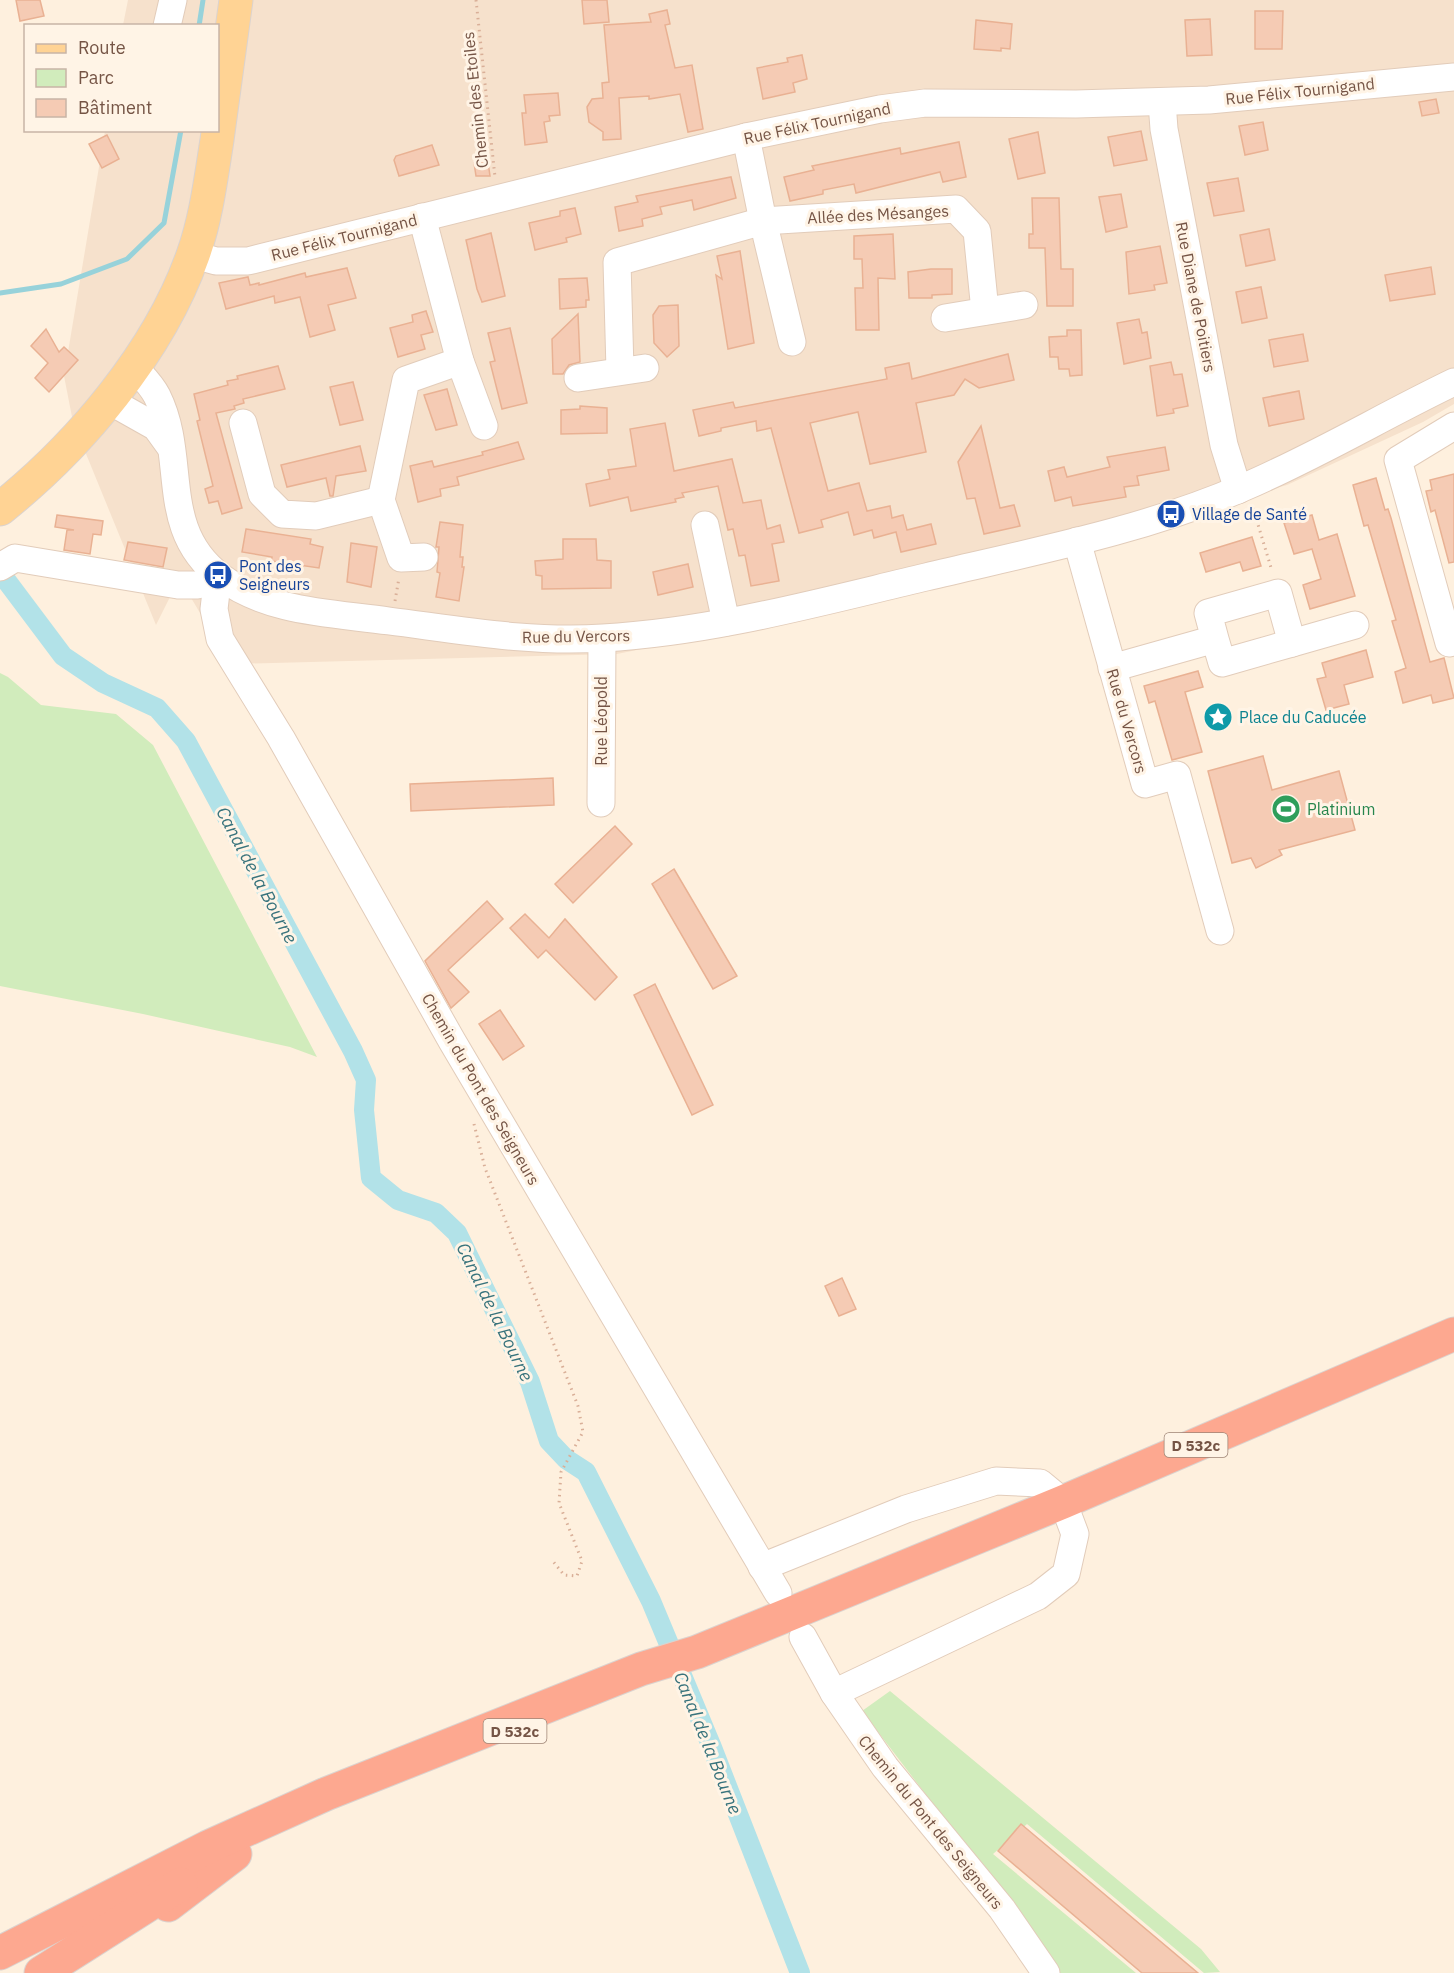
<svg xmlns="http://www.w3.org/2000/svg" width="1454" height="1973" viewBox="0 0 1454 1973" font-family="'IBM Plex Sans',sans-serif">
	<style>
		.residential { fill: #f6e1cc }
		.green { fill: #d1ecbc }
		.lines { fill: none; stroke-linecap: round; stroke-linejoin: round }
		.stream { stroke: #97d2da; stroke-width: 5 }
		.canal { stroke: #b2e2e8; stroke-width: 20 }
		.building { fill: #f5cbb4; stroke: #e9b193; stroke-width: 1.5 }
		.minor-casing { stroke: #e2ccba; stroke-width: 29 }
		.major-casing { stroke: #dbd3cf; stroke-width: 35 }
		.highway-casing { stroke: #dbd3cf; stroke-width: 35 }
		.path { stroke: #d9af98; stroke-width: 3; stroke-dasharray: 1.5 4.5; stroke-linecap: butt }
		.minor { stroke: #fff; stroke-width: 27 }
		.major { stroke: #ffd394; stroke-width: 33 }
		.highway { stroke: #fda890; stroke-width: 33 }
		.labels { text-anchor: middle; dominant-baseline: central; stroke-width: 6; stroke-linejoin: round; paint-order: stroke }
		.shield { fill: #fff4e6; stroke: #9e8475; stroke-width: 1.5 }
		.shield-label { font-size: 15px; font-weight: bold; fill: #755445 }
		.street-label { font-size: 16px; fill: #755445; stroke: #fff4e6 }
		.transit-label { font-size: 16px; fill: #164399; stroke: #fff4e6; text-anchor: start }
		.culture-label { font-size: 16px; fill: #0d838f; stroke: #fff4e6; text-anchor: start }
		.leisure-label { font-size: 16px; fill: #27864d; stroke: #fff4e6; text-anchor: start }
		.water-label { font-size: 18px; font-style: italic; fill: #38737c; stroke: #fff4e6 }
	</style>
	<rect width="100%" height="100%" fill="#fef0de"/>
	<polygon class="residential" points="128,0 1454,0 1454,404 1423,422 1287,485 870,603 617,654 230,664 190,596 173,591 156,625 73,422 64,376 105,131 218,130 218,26 123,25"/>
	<g class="green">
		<polygon points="0,673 8,677 41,705 116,714 153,745 317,1057 290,1047 143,1014 0,986"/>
		<polygon points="890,1691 1201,1949 1220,1972 1204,1973 1027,1824 993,1854 1136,1973 1057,1973 979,1864 862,1711"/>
	</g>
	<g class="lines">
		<g class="stream">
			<polyline points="199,26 203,0"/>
			<polyline points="0,293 61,284 127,259 164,223 181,130"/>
		</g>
		<polyline class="canal" points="0,572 63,656 103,683 157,708 186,741 353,1051 366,1080 364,1110 371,1178 398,1200 436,1213 457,1233 530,1382 549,1441 566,1459 586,1472 651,1601 711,1745 800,1973"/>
	</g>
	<g class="building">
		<polygon points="16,0 40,0 44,16 20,21"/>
		<polygon points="582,0 607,0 609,22 584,24"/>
		<polygon points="667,10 670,24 665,25 675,68 692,65 703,129 688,132 680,94 649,99 649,96 619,98 621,139 603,140 603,132 589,122 587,107 592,99 603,98 602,83 609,82 604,25 651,22 649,14"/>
		<polygon points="1255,11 1283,11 1282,49 1255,49"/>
		<polygon points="1210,19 1212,55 1187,56 1185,20"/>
		<polygon points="976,20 1012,24 1010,49 1001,48 1001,51 974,49"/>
		<polygon points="802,55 807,79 793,83 795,92 763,99 757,68 788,62 787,58"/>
		<polygon points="558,93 560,115 549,116 550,121 544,122 547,142 525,145 522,113 526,113 524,95"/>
		<polygon points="1436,99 1439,113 1422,116 1419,102"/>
		<polygon points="1263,122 1268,150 1245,155 1239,126"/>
		<polygon points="1141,131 1147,160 1114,166 1108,137"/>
		<polygon points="1038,132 1045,173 1018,179 1009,139"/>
		<polygon points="107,135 119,159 102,168 89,144"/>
		<polygon points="959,142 966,177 943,182 940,172 856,193 854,184 823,190 823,194 790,201 784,177 814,170 812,166 900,148 901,154"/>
		<polygon points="432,145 439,165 399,176 394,160 396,156"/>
		<polygon points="488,162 490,176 476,176 474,163"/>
		<polygon points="731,177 736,198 694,210 692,200 660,207 662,214 642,219 643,226 619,231 615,207 638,202 636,196"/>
		<polygon points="1238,178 1244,211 1214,216 1207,183"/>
		<polygon points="1121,194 1127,227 1106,232 1099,197"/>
		<polygon points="1032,198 1059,198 1061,269 1073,269 1073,306 1047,306 1045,248 1029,248 1029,234 1033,234"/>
		<polygon points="575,208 581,234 566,238 567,242 535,250 529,223 560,216 560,211"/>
		<polygon points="1269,229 1275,260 1246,266 1240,235"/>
		<polygon points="491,233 505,296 482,302 477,289 466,240"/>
		<polygon points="893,234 895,279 878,278 879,330 856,330 855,288 863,288 862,259 854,259 854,236"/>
		<polygon points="1160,246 1167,283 1154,285 1155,290 1129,294 1126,252"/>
		<polygon points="740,251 754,343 728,349 716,275 722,279 717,256"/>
		<polygon points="1431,267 1435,294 1390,301 1385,275"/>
		<polygon points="347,268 356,298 328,305 335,330 310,337 300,297 275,303 274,296 226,309 219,283 248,277 250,285 259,283 259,285 305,273 306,277"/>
		<polygon points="931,269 952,269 952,294 932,295 932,298 909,298 908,272"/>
		<polygon points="587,278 589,300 586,300 586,307 560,309 559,279"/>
		<polygon points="1261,287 1267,318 1242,323 1236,292"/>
		<polygon points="678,305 679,346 667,357 654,343 653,315 659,306"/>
		<polygon points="426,311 433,332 421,335 425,349 398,357 390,328 413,322 412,315"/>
		<polygon points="578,314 580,362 569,365 563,374 553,374 552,339"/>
		<polygon points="1139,319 1142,333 1147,332 1151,358 1124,364 1117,323"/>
		<polygon points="510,328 527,403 502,409 490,362 495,361 488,333"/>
		<polygon points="46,329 59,352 64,347 78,360 49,392 35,378 48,363 31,346"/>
		<polygon points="1067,330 1081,330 1082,375 1070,376 1069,369 1059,369 1058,357 1050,357 1049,337 1067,336"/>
		<polygon points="1303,334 1308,361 1274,367 1269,340"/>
		<polygon points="1008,354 1014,380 979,388 965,379 954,395 916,403 926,452 870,464 858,412 810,423 828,491 859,483 867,511 890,506 892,518 903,515 907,530 931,524 936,544 901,552 896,532 874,538 872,530 854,535 848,512 821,520 823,527 799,533 771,428 757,431 756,421 721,428 721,431 699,436 693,410 733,402 735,408 887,379 885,368 909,363 912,379"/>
		<polygon points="1171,362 1174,375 1182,374 1188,406 1173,409 1174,413 1157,416 1150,366"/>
		<polygon points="278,366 285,389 243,399 244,403 234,406 235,409 216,413 242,508 222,514 218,501 209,503 205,489 213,486 197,421 200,420 194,394 228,385 227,381 238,379 237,376"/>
		<polygon points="353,382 363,420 340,425 330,387"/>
		<polygon points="447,389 457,425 436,430 424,395"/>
		<polygon points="1299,391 1304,419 1269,426 1263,398"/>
		<polygon points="580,406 607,408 607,433 561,434 561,410 580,409"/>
		<polygon points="665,423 674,471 732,459 743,503 761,500 767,529 780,525 784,542 772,544 779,581 751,586 745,555 739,556 733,529 728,530 718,486 682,493 684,497 675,499 676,502 631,511 628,497 590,506 586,484 610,479 608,470 636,466 630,429"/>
		<polygon points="981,426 1000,508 1014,505 1020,526 984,534 975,498 967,499 958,462"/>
		<polygon points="518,442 524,459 457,477 459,485 440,489 441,496 418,502 410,466 432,461 434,467 483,455 482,452"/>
		<polygon points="360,446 366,471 336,476 333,496 330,496 326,478 287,487 281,465"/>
		<polygon points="1165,447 1169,470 1137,476 1139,485 1124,487 1126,497 1073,506 1071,497 1055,501 1048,471 1064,467 1067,477 1110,467 1107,457"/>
		<polygon points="1454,474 1454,562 1449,563 1435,510 1431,512 1426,491 1432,490 1430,480"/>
		<polygon points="1376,478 1385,510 1388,509 1391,518 1430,662 1444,658 1454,698 1433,703 1431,695 1403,703 1395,672 1406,668 1392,621 1396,620 1368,525 1364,526 1353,485"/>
		<polygon points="57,515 103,521 101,535 93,534 90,554 64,550 67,530 74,530 55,527"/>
		<polygon points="1312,515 1319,540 1337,534 1355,596 1310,609 1303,585 1321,579 1312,549 1294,554 1284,523"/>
		<polygon points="440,522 463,525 460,557 463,557 462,567 464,567 459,601 436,597 440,573 437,572 439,547 436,547"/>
		<polygon points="246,529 311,539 310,544 323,547 319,568 271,561 272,557 242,552"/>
		<polygon points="1252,537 1261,566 1243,571 1240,562 1206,572 1200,553"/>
		<polygon points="563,539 596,539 597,560 611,561 611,588 542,589 542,576 536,575 535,561 563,559"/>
		<polygon points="128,542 167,548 163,567 124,560"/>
		<polygon points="351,543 377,547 371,587 347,582"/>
		<polygon points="688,564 693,587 658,595 653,572"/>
		<polygon points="1366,650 1373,677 1344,685 1349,704 1326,710 1317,679 1326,677 1322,663"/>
		<polygon points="1198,671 1203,687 1185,692 1202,752 1172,760 1155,701 1149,703 1144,686"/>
		<polygon points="1263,756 1272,790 1339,771 1355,830 1279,850 1282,855 1256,868 1251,858 1232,863 1208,771"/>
		<polygon points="553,778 554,805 411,811 410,784"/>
		<polygon points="615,826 632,844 573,903 555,884"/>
		<polygon points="674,869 737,976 713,989 652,884"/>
		<polygon points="487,901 503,919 448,970 469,992 451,1008 425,961"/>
		<polygon points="525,914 549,938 565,919 617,977 595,1000 546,950 538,958 510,928"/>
		<polygon points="655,984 713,1105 692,1115 634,995"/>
		<polygon points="500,1010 524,1046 503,1060 479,1024"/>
		<polygon points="842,1278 856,1309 839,1316 825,1286"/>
		<polygon points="1021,1824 1198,1973 1142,1973 998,1851"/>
	</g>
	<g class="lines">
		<g class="minor-casing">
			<g id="minor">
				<polyline points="167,26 173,0"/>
				<polyline points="1162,102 1164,129 1224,445 1238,490"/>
				<polyline points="746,137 763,221 792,342"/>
				<polyline points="422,217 460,361 484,426"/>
				<polyline points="194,255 216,261 248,261 746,137 880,109 925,103 1076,104 1209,100 1454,77"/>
				<polyline points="945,318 1024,305"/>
				<path d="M133 366C141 375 151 384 157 396 188 458 157 529 221 577 269 613 333 613 389 621 460 630 531 643 603 638 712 632 820 602 926 577 1031 552 1142 531 1242 488 1315 457 1383 416 1454 382"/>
				<polyline points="620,370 617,262 763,221 956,209 977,231 985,311"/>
				<polyline points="578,378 645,368"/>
				<polyline points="108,400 156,427 169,445"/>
				<polyline points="243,423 262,494 282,514 316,516 381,500"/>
				<polyline points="1454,426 1398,460 1449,643 1454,642"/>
				<polyline points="381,500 406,380 460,361"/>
				<polyline points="381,500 401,558 424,557"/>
				<polyline points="705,525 726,622"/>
				<polyline points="1077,541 1145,784 1177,775 1220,931"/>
				<polyline points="0,567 15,558 178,585 198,585 218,575"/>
				<polyline points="218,575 214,609 220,639 281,738 452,1041 778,1593"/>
				<polyline points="1292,643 1355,625"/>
				<polyline points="1112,668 1215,639 1222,663 1292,643 1278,593 1208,613 1215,639"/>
				<polyline points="601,803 602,639"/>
				<polyline points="762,1567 906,1509 996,1481 1040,1483 1063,1502 1075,1534 1066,1574 1038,1596 834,1693"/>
				<polyline points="803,1637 834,1693 885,1767 1002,1909 1046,1973"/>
			</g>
		</g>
		<g class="major-casing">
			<path id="major" d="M0 509C79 446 159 352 193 255 206 219 211 178 217 140 223 93 230 47 236 0"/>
		</g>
		<g class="highway-casing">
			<g id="highway">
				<polyline points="168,1905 235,1854"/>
				<polyline points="0,1953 208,1847 326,1794 641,1669 697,1652 1063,1502 1454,1334"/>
				<polyline points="41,1973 181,1884"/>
			</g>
		</g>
		<g class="path">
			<polyline points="476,0 495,177"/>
			<polyline points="1253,508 1272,571"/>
			<polyline points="395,601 399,578"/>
			<polyline points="474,1124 485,1168 578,1406 583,1432 561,1472 559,1503 582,1561 577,1576 564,1575 552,1560"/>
		</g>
		<use href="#minor" class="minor"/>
		<use href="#major" class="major"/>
		<use href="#highway" class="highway"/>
	</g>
	<defs>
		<g id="bus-disc" transform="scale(1.5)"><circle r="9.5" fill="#1a4fb4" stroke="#fff4e6"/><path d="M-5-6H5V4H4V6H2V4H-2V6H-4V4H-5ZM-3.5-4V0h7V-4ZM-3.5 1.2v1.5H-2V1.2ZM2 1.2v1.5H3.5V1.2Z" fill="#fff"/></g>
		<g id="sight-disc" transform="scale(1.5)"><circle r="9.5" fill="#0f9aa8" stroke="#fff4e6"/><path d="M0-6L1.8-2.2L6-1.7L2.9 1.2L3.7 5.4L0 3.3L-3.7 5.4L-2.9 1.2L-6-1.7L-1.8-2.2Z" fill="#fff"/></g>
		<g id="stadium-disc" transform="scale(1.5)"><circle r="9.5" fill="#2e9e5b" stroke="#fff4e6"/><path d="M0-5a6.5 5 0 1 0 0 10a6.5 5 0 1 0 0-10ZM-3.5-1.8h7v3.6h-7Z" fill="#fff"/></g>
	</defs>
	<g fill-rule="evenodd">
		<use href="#bus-disc" x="1171" y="514"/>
		<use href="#bus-disc" x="218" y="575"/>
		<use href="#sight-disc" x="1218" y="717"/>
		<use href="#stadium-disc" x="1286" y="809"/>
	</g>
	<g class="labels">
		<g class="shield">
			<rect x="1164.5" y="1433" width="63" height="24" rx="4.5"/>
			<rect x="483.5" y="1719" width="63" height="24" rx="4.5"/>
		</g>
		<g class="shield-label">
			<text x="1196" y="1445">D 532c</text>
			<text x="515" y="1731">D 532c</text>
		</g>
		<g class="street-label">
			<text transform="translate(1300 91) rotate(-6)">Rue Félix Tournigand</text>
			<text transform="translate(475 100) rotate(-96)">Chemin des Etoiles</text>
			<text transform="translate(817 123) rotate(-12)">Rue Félix Tournigand</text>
			<text transform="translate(878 214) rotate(-3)">Allée des Mésanges</text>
			<text transform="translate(344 237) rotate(-14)">Rue Félix Tournigand</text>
			<text transform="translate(1196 297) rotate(79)">Rue Diane de Poitiers</text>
			<text transform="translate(576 636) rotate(-1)">Rue du Vercors</text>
			<text transform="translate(601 721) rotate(-90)">Rue Léopold</text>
			<text transform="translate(1127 721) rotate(74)">Rue du Vercors</text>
			<text transform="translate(481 1089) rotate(60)">Chemin du Pont des Seigneurs</text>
			<text transform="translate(931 1822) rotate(51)">Chemin du Pont des Seigneurs</text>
		</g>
		<g class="transit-label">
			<text x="1192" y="514">Village de Santé</text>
			<text x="239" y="566">Pont des<tspan x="239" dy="18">Seigneurs</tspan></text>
		</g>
		<g class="culture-label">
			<text x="1239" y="717">Place du Caducée</text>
		</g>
		<g class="leisure-label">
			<text x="1307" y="809">Platinium</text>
		</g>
		<g class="water-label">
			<text transform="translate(257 875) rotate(62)">Canal de la Bourne</text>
			<text transform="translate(495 1312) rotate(64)">Canal de la Bourne</text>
			<text transform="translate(708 1743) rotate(68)">Canal de la Bourne</text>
		</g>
	</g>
	<rect x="24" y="24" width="195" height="108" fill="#fff4e6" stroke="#c8b4a6" stroke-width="1.5"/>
	<rect x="36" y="44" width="30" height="9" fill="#ffd394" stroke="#c8b4a6" stroke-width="1.5"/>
	<text x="78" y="54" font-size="18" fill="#755445">Route</text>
	<rect x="36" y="69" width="30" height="18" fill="#d1ecbc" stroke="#c8b4a6" stroke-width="1.5"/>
	<text x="78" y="84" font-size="18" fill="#755445">Parc</text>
	<rect x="36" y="99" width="30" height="18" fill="#f5cbb4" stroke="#c8b4a6" stroke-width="1.5"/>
	<text x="78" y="114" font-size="18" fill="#755445">Bâtiment</text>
</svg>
